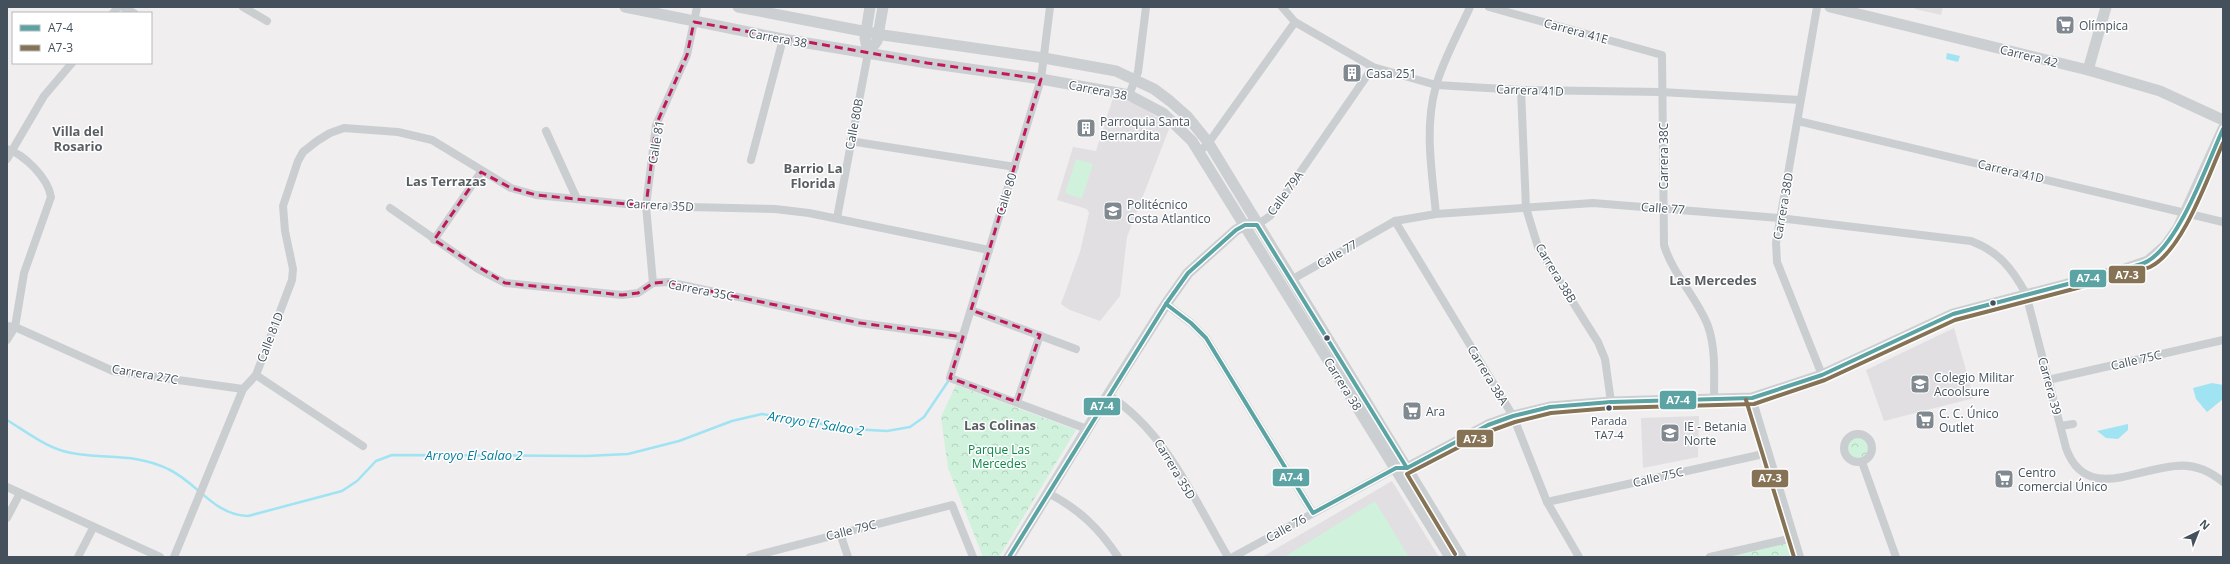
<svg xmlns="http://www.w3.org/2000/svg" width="2230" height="564" viewBox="0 0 2230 564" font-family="'Open Sans',sans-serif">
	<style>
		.education { fill: #e1dfe1 }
		.grass { fill: #d0f1db }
		.park { fill: url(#park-crowns) }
		.water { fill: #a0e4f4 }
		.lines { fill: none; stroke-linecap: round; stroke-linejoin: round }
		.stream { stroke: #a0e4f4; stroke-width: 2.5 }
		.street { stroke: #caced0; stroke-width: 8 }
		.secondary { stroke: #cbcfd2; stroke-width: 11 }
		.bus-1-casing { stroke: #fff; stroke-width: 7 }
		.bus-2-casing { stroke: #fff; stroke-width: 7 }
		.bus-1 { stroke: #5ba4a3; stroke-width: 4 }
		.bus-2 { stroke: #867356; stroke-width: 4 }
		.marked { fill: none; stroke: #c2185b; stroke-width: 3; stroke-dasharray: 8 5; stroke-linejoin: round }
		.bus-dot { fill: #44515d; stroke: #fff; stroke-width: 1.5 }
		.labels { text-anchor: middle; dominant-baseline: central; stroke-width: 3; stroke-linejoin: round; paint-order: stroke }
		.bus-label { font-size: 11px; fill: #44515d; stroke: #fff }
		.poi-label { font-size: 12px; fill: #44515d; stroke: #fff; text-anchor: start }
		.street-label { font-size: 12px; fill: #44515d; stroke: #fff }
		.park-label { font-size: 12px; fill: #0c8647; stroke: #fff }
		.neighbourhood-label { font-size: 13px; font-weight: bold; fill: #595e63; stroke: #fff }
		.water-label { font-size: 13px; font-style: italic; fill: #037f9c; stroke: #fff }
		.line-badge { stroke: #fff; stroke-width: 1.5 }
		.badge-label { font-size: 11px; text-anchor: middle; font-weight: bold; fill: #fff }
	</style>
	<defs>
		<pattern id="park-crowns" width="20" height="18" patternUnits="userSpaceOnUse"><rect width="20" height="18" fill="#d0f1db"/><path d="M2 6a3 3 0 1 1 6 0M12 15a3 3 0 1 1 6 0" fill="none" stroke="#b4d0be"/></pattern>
	</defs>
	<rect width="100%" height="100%" fill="#f0eeee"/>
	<g class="education">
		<polygon points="1915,7 1943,7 1941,15 1915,9"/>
		<polygon points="1113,98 1133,102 1163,121 1169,129 1127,237 1120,296 1100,321 1070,310 1061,304 1080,252 1089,213 1087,209 1057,200 1073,147 1096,151"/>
		<polygon points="1954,328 1974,398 1884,421 1866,370"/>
		<polygon points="1699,416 1698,457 1643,468 1641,418"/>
		<polygon points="1392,481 1439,557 1262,557"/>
	</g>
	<g class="grass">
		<polygon points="1076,159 1093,164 1082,199 1065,193"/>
		<polygon points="1375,501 1409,557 1284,557"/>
	</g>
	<g class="park">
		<polygon points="956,385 1076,430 999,557 983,557 948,468 941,417"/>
		<circle cx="1858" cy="447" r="11"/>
		<polygon points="1793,538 1800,557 1710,557"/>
	</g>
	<g class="water">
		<polygon points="1947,53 1960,56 1958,62 1946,59"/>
		<polygon points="2212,383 2223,385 2223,399 2207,412 2196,399 2193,388"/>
		<polygon points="2128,424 2128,430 2118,439 2106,438 2097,431"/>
	</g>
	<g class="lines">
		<path class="stream" d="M7 420C25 431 43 445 63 451 99 461 131 451 168 469 197 482 213 515 248 516L342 491 357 481 376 461 392 455 586 456 628 454 679 441 732 421 762 414 852 429 887 431 910 427 924 417 949 380"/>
		<g class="street">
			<polyline points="122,7 134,13"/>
			<polyline points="243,7 267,21"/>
			<polyline points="1050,7 1041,79 950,378 1087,429"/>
			<polyline points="1282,7 1295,22 1373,67 1436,85 1521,90 1661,92 1800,100"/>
			<path d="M1489 7 1662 55 1664 245C1673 275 1697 297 1708 326 1716 349 1714 375 1714 399"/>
			<polyline points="1817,7 1776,243 1777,262 1822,375"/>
			<polyline points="113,13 118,7"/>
			<polyline points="1521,90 1526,208 1538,247 1598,342 1605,359 1611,402"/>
			<polyline points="1129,95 1138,72 1146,7"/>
			<polyline points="1798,121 2223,222"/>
			<polyline points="546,131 577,199"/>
			<polyline points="850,141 1015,167"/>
			<path d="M7 149C25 155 48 178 51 197L24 273 15 327 7 340"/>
			<polyline points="1199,153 1212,138 1295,22"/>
			<polyline points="7,159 44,96 72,63"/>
			<polyline points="751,160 783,39"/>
			<polyline points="390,208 478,269 505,283 622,295 638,293 653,283 668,282 860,323 963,337"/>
			<path d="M1436 214C1432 172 1424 127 1436 86 1442 62 1460 30 1470 7"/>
			<polyline points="837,218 868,53"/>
			<polyline points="1395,221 1513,416 1547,502 1579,557"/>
			<polyline points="1257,225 1270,216 1373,67"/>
			<polyline points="434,240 481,172"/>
			<path d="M1291 280 1395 221 1436 214 1593 203 1779 218 1971 241C1998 251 2012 268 2026 294L2066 448C2085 502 2136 469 2175 466 2193 464 2210 471 2223 482"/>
			<polyline points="653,283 646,206 656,125 687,55 697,7"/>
			<polyline points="1166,304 1191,323 1206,338 1313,513"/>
			<polyline points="971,310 1076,349"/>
			<polyline points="7,326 15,327 113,371 243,389"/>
			<polyline points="256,375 363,446"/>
			<polyline points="2048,380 2223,340"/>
			<path d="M1108 395C1165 430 1195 501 1228 557"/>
			<polyline points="1752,398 1800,557"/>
			<polyline points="1017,402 1040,335"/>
			<polyline points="2061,426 2073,424"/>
			<circle cx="1858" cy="448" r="14"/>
			<polyline points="1862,462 1896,557"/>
			<polyline points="7,487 160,557"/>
			<path d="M1048 493C1079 509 1099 528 1118 557"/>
			<polyline points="1547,502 1768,453"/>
			<polyline points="7,518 20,493"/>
			<polyline points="840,533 848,557"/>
			<polyline points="78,557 93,528"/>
			<polyline points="174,557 243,389 256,375 292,280 293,269 285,231 283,206 298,161 303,152 317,141 330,133 344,128 398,132 432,140 511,188 536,195 646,206 775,209 809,213 989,250"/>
			<polyline points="750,557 952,505 973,557"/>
			<polyline points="1233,557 1396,468 1400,468"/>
			<polyline points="1710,557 1793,538"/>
		</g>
		<g class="secondary">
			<polyline points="625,7 783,39 927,63 1041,79 1129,95 1163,113 1192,141 1450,557"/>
			<polyline points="738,7 883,35 1044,58 1116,71 1154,89 1170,101 1187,116 1208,142 1461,557"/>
			<polyline points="1830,7 2088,70 2160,91 2223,120"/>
			<polyline points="868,53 877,41 883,7"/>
			<polyline points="868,53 865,38 870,7"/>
			<polyline points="2088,70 2106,7"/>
			<polyline points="1407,468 1488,425 1513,416 1550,407 1611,402 1752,398 1822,375 1953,314 2125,269 2148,261 2166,245 2178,228 2223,129"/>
			<polyline points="1009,557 1108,395 1166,304 1188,273 1236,230 1245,225 1252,224"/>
		</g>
		<g class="bus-1-casing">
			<g id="bus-1">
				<path d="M1166 304 1191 323 1206 338 1313 513 1396 468H1407L1488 425 1513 416 1550 407 1611 402 1752 398 1822 375 1953 314 2125 269C2132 266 2142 265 2148 261 2180 242 2207 164 2223 129"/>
				<polyline points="1009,557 1166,304 1188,273 1236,230 1245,225 1257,225 1407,468"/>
			</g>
		</g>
		<g class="bus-2-casing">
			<g id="bus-2">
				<polyline points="1746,400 1794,557"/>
				<path d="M1455 554 1407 474 1490 431 1515 422 1551 413 1611 408 1754 404 1825 380 1955 320 2127 275C2134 272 2143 270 2150 267 2183 251 2208 176 2223 143"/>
			</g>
		</g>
		<use href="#bus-1" class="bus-1"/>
		<use href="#bus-2" class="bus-2"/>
	</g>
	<path class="marked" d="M694 22 927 63 1041 79 971 310 1040 335 1017 402 950 378 963 337 860 323 668 282 653 283 638 293 622 295 505 283 434 240 481 172 511 188 536 195 646 206 656 125 687 55Z"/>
	<defs>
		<g id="supermarket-square" transform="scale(1)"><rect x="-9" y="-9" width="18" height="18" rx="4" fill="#808890" stroke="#fff"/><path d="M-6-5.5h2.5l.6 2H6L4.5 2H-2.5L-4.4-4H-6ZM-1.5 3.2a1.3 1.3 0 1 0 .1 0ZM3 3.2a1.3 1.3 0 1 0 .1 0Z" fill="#fff"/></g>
		<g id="building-square" transform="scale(1)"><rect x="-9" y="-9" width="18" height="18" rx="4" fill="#808890" stroke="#fff"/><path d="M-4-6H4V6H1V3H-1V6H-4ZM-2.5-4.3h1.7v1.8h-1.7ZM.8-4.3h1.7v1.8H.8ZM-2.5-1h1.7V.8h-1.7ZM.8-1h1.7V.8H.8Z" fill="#fff"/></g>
		<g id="university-square" transform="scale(1)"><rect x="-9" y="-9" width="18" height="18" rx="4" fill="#808890" stroke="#fff"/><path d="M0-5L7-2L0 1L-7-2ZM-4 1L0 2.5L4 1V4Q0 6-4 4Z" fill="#fff"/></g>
		<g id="school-square" transform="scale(1)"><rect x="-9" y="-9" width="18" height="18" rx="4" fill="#808890" stroke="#fff"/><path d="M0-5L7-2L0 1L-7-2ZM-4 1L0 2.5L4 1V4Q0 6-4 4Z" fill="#fff"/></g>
	</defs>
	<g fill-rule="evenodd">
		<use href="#supermarket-square" x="2065" y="25"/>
		<use href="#building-square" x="1352" y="73"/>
		<use href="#building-square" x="1086" y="128"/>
		<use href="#university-square" x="1113" y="211"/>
		<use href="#school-square" x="1920" y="384"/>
		<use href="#supermarket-square" x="1412" y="411"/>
		<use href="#supermarket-square" x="1925" y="420"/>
		<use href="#school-square" x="1670" y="433"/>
		<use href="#supermarket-square" x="2004" y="479"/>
	</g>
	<g class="bus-dot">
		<circle cx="1993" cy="303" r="3.5"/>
		<circle cx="1327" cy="338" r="3.5"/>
		<circle cx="1609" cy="408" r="3.5"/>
	</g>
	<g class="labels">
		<g class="bus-label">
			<text x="1609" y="420">Parada<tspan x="1609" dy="14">TA7-4</tspan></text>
		</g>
		<g class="poi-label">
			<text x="2079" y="25">Olímpica</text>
			<text x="1366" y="73">Casa 251</text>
			<text x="1100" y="121">Parroquia Santa<tspan x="1100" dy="14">Bernardita</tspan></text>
			<text x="1127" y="204">Politécnico<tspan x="1127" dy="14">Costa Atlantico</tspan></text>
			<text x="1934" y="377">Colegio Militar<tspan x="1934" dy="14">Acoolsure</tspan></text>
			<text x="1426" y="411">Ara</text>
			<text x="1939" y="413">C. C. Único<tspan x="1939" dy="14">Outlet</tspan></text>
			<text x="1684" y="426">IE - Betania<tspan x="1684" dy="14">Norte</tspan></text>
			<text x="2018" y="472">Centro<tspan x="2018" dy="14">comercial Único</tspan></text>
		</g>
		<g class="street-label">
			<text transform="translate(1576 31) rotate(15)">Carrera 41E</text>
			<text transform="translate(778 38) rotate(10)">Carrera 38</text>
			<text transform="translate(2029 56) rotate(14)">Carrera 42</text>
			<text transform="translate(1098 90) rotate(11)">Carrera 38</text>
			<text transform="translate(1530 90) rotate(2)">Carrera 41D</text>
			<text transform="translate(854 124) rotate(-79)">Calle 80B</text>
			<text transform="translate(656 142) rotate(-80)">Calle 81</text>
			<text transform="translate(1663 156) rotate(-90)">Carrera 38C</text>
			<text transform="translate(2011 171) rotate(13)">Carrera 41D</text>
			<text transform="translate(1285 193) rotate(-54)">Calle 79A</text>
			<text transform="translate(1006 194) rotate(-73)">Calle 80</text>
			<text transform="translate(660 205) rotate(3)">Carrera 35D</text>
			<text transform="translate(1783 206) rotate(-80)">Carrera 38D</text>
			<text transform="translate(1663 208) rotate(4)">Calle 77</text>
			<text transform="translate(1337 254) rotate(-30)">Calle 77</text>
			<text transform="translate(1556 273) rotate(59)">Carrera 38B</text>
			<text transform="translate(701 290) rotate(11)">Carrera 35C</text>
			<text transform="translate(270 337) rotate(-69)">Calle 81D</text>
			<text transform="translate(2136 360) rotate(-13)">Calle 75C</text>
			<text transform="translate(145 374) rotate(10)">Carrera 27C</text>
			<text transform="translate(1488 375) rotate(59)">Carrera 38A</text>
			<text transform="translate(1343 384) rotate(58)">Carrera 38</text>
			<text transform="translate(2050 386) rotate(75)">Carrera 39</text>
			<text transform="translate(1175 469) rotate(59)">Carrera 35D</text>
			<text transform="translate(1658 477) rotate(-13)">Calle 75C</text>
			<text transform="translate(1286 528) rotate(-29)">Calle 76</text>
			<text transform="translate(851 530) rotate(-14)">Calle 79C</text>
		</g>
		<g class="park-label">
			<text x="999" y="449">Parque Las<tspan x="999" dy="14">Mercedes</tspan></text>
		</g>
		<g class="neighbourhood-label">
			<text x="78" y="131">Villa del<tspan x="78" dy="15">Rosario</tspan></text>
			<text x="813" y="168">Barrio La<tspan x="813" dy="15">Florida</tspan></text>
			<text x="446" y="181">Las Terrazas</text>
			<text x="1713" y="280">Las Mercedes</text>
			<text x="1000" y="425">Las Colinas</text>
		</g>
		<g class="water-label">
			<text transform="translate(816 423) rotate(9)">Arroyo El Salao 2</text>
			<text x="474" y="455">Arroyo El Salao 2</text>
		</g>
	</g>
	<g class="line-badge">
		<rect x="2108" y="265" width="38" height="19" rx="4" fill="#867356"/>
		<rect x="2069" y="269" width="38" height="19" rx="4" fill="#5ba4a3"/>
		<rect x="1659" y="390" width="38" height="20" rx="4" fill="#5ba4a3"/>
		<rect x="1083" y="397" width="38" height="19" rx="4" fill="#5ba4a3"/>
		<rect x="1456" y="429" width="38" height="19" rx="4" fill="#867356"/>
		<rect x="1272" y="468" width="38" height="19" rx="4" fill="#5ba4a3"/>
		<rect x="1751" y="469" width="38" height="19" rx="4" fill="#867356"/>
	</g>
	<g class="badge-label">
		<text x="2127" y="279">A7-3</text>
		<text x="2088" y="282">A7-4</text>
		<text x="1678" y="404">A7-4</text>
		<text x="1102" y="410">A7-4</text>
		<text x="1475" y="443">A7-3</text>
		<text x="1291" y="481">A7-4</text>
		<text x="1770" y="482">A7-3</text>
	</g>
	<rect width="2230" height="564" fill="none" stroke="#44515d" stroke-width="16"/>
	<rect x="12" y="12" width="140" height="52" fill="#ffffff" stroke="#b4b9be"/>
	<rect x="20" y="25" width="20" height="6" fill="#5ba4a3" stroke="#b4b9be"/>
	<text x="48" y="32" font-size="12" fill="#44515d">A7-4</text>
	<rect x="20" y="45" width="20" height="6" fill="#867356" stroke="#b4b9be"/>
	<text x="48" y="52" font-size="12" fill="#44515d">A7-3</text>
	<g transform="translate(2198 532) rotate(43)" stroke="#ffffff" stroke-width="3" paint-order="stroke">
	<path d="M0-3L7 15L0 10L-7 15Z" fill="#44515d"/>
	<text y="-6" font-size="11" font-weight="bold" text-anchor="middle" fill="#44515d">N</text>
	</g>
</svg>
